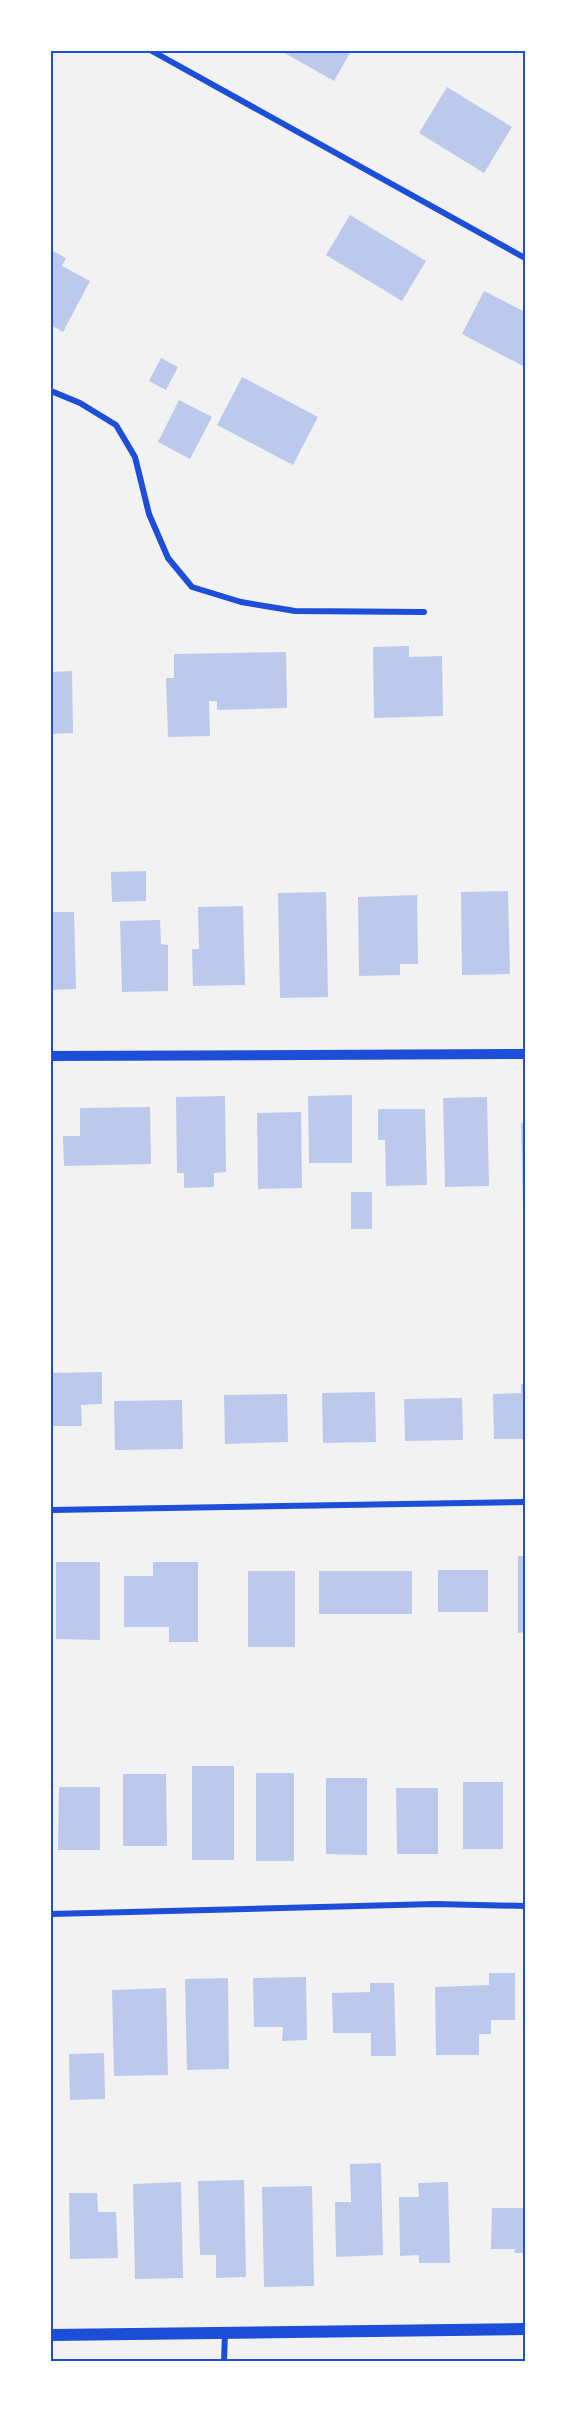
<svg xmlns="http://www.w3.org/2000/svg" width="576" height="2413" viewBox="0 0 576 2413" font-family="'Roboto Condensed',sans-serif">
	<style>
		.building { fill: #bdc9ec }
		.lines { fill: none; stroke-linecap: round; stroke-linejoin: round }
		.minor { stroke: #1d4ed8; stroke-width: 6 }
		.tertiary { stroke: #1d4ed8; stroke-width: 10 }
		.secondary { stroke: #1d4ed8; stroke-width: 12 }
		.neatline { fill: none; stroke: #1d4ed8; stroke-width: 2 }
	</style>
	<rect width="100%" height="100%" fill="#f2f2f2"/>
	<g class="building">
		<polygon points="281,51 351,51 334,81"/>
		<polygon points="447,87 512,127 484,173 419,133"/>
		<polygon points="350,215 426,261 402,301 326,255"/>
		<polygon points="51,250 66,258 62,266 90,281 63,332 51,325"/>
		<polygon points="484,291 525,312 525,367 462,334"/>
		<polygon points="161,358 178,367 166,390 149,381"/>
		<polygon points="242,377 318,417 293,465 217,425"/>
		<polygon points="179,400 212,417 190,459 158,442"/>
		<polygon points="409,646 409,657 442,656 443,716 374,718 373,647"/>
		<polygon points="286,652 287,708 217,710 217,701 209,701 210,736 168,737 166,678 174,678 174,654"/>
		<polygon points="72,671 73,733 51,734 51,672"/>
		<polygon points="146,871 146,901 112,902 111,872"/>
		<polygon points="508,891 510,974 462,975 461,892"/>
		<polygon points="326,892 328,997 280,998 278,893"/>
		<polygon points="417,895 418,964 400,964 400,975 359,976 358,897"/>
		<polygon points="243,906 245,985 193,986 192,949 199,949 198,907"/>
		<polygon points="51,912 74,912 76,989 51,990"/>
		<polygon points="160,920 161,944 168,945 168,991 122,992 120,921"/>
		<polygon points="352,1095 352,1163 309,1163 308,1096"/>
		<polygon points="225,1096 226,1172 214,1173 214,1187 184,1188 184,1173 177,1173 176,1097"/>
		<polygon points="487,1097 489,1186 445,1187 443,1098"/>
		<polygon points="150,1107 151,1164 64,1166 63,1136 80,1136 80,1108"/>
		<polygon points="378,1109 425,1109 427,1185 386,1186 385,1140 378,1140"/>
		<polygon points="301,1112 302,1188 258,1189 257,1113"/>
		<polygon points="521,1123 525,1123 525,1205 523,1205"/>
		<rect x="351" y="1192" width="21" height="37"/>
		<polygon points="102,1372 102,1404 81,1405 82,1426 51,1426 51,1373"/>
		<polygon points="521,1384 525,1384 525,1439 494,1439 493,1394 521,1393"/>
		<polygon points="375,1392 376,1442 323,1443 322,1393"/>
		<polygon points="287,1394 288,1442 225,1444 224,1395"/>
		<polygon points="462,1398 463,1440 405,1441 404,1399"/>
		<polygon points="182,1400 183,1449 115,1450 114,1401"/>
		<polygon points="518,1556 525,1556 525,1632 518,1633"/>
		<polygon points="56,1562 100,1562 100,1640 56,1639"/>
		<polygon points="153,1562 198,1562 198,1642 169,1642 169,1627 124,1627 124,1576 153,1576"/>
		<rect x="438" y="1570" width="50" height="42"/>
		<rect x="248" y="1571" width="47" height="76"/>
		<rect x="319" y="1571" width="93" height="43"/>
		<rect x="192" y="1766" width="42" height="94"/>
		<rect x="256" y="1773" width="38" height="88"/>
		<polygon points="123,1774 166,1774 167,1846 123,1846"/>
		<polygon points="326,1778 367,1778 367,1855 326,1854"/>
		<rect x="463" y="1782" width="40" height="67"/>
		<polygon points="59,1787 100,1787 100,1850 58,1850"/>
		<polygon points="396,1788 438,1788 438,1854 397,1854"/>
		<polygon points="489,1973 515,1973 515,2020 491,2020 491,2034 479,2034 479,2055 436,2055 435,1987 489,1985"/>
		<polygon points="306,1977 307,2040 282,2041 283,2027 254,2027 253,1978"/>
		<polygon points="228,1978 229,2069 187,2070 185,1979"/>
		<polygon points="370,1983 394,1983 396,2056 371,2056 371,2033 333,2033 332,1993 370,1992"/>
		<polygon points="166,1988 168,2075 114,2076 112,1990"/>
		<polygon points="104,2053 105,2099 70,2100 69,2054"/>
		<polygon points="381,2163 383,2255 336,2257 335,2202 351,2202 350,2164"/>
		<polygon points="244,2180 246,2277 216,2278 216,2255 200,2255 198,2181"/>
		<polygon points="181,2182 183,2278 135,2279 133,2184"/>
		<polygon points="448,2182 450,2263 419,2263 419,2255 400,2256 399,2197 419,2197 418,2183"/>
		<polygon points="312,2186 314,2286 264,2287 262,2187"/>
		<polygon points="69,2193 97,2193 98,2212 116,2212 118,2258 70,2259"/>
		<polygon points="492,2208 525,2208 525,2253 514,2253 515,2249 491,2249"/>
	</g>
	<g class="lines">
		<g class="minor">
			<polyline points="152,51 525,258"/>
			<polyline points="51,391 80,403 116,425 135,457 149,514 168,558 192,587 241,602 295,611 424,612"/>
			<polyline points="51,1510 525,1502"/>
			<polyline points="51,1914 435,1904 525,1906"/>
			<polyline points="224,2362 225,2333"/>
		</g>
		<polyline class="tertiary" points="51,1056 525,1054"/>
		<polyline class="secondary" points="51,2335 525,2329"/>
	</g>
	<rect width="576" height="2413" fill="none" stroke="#ffffff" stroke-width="105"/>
	<rect x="52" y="52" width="472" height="2308" class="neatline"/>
</svg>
